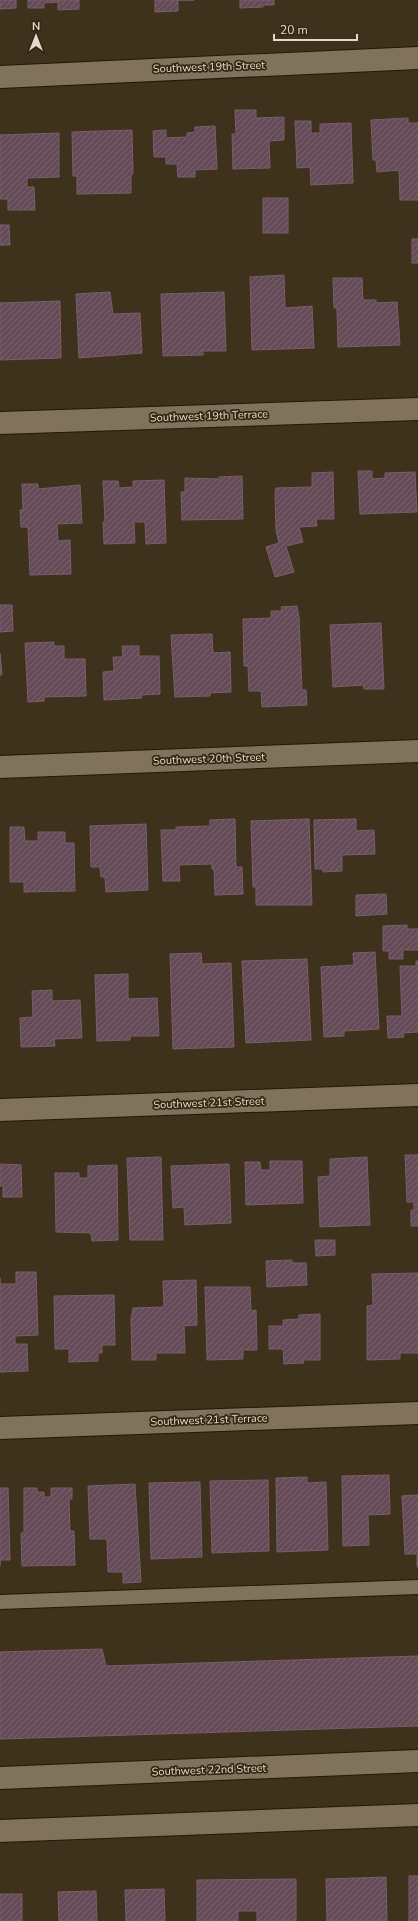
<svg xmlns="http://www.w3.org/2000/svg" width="418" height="1921" viewBox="0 0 418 1921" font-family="'Nunito Sans',sans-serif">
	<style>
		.building { fill: url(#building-hatch); stroke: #795e6b }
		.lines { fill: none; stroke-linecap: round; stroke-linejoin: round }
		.lane-casing { stroke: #251904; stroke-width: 16 }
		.street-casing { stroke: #251904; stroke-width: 24 }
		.secondary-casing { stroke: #251904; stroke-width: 24 }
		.lane { stroke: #81735b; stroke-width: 14 }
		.street { stroke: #81735b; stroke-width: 22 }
		.secondary { stroke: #81735b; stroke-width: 22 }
		.labels { text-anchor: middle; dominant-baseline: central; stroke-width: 3.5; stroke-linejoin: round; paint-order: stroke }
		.street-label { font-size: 11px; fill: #e3dbce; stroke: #342712 }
	</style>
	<defs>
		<pattern id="building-hatch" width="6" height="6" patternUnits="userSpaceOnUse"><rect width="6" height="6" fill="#654b57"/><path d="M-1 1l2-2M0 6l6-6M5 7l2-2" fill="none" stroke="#7b646e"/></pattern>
	</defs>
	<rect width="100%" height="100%" fill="#3e321c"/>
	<g class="building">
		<polygon points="0,0 16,0 16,8 0,9"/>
		<polygon points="28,0 79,0 79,9 58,10 58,2 44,3 44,8 28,8"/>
		<polygon points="155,0 194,0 178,0 178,11 155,12"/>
		<polygon points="240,0 274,0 274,5 263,5 263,7 240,8"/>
		<polygon points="235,110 256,110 256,118 284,117 284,140 269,141 270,168 233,169 232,134 236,134"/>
		<polygon points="408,118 408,123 418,123 418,200 400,200 399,170 377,172 376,160 373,160 371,120"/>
		<polygon points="295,121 311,121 311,133 320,133 320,124 351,123 353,183 311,185 310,167 297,168"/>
		<polygon points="215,126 217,169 195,170 195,177 178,177 177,164 166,164 166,157 154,157 153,131 166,130 166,138 187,137 187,133 195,132 195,127"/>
		<polygon points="132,130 133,174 131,174 131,193 77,194 77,176 73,176 72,132"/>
		<polygon points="59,133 59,177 27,178 27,187 34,187 35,210 8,210 8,199 0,199 0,135"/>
		<rect x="263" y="198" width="25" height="35"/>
		<polygon points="0,225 9,225 10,245 0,245"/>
		<rect x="412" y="239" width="6" height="24"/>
		<polygon points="284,275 285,308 312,306 314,348 252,350 250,277"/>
		<polygon points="333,278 362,278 363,300 376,300 376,303 397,302 400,345 338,347 337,308 334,308"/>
		<polygon points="110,292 113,314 140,313 142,353 79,358 76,294"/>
		<polygon points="224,292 226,351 203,351 203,355 163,356 161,294"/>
		<polygon points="60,301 61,358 0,360 0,303"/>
		<polygon points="358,471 372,471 372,479 385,478 385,473 415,472 417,512 360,514"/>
		<polygon points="333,472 334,519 316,519 317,526 299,527 303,542 286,546 294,572 275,577 266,547 279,543 276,530 275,494 276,488 312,487 312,473"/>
		<polygon points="242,476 243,519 182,520 181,492 185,492 185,478 219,479 219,477"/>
		<polygon points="164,480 166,543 146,544 145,522 134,522 135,543 104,544 103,522 105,521 103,481 118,481 119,488 133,487 133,481"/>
		<polygon points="22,484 38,484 38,489 80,485 82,523 57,524 58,541 70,540 71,574 30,575 28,527 21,527 20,510 23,510"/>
		<polygon points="0,605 12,605 13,631 0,632"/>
		<polygon points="297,606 299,617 302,690 306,690 307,705 262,707 261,691 249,691 248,666 244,666 243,619 271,618 271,611 282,611 281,607"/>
		<polygon points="381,623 384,689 364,689 363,685 333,687 330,625"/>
		<polygon points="212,634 213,653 230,652 231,692 210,693 210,696 175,697 171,635"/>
		<polygon points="54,642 54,646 64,646 64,659 85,659 86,696 44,697 44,701 28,702 25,643"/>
		<polygon points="122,646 139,646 139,656 159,656 160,694 141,695 142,698 104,700 103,672 114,671 113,657 123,657"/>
		<polygon points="0,653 2,675 0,675"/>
		<polygon points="235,819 236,867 242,867 243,894 215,895 214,869 212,869 212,864 179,865 180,881 163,881 161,830 176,830 176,827 210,826 210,820"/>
		<polygon points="309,819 312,905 256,905 256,887 253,887 251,821"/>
		<polygon points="356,819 356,831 374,830 375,854 342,855 342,871 323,872 323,869 315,869 314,820"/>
		<polygon points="146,824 148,890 106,892 105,877 101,877 100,867 91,867 90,826"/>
		<polygon points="10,827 24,827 25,841 38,841 38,832 65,832 65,843 74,843 75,891 24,892 24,882 10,882"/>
		<polygon points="386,894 387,914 356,916 356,895"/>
		<polygon points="407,925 407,929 418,929 418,950 403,950 403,959 389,959 389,951 383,951 383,926"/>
		<polygon points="375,952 379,1029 344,1031 344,1036 324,1037 321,967 354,965 353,953"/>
		<polygon points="201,953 202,964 231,963 234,1047 173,1049 170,954"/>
		<polygon points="307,959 311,1040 246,1043 242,961"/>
		<polygon points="416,961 418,961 418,1032 403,1033 404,1037 388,1038 387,1016 402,1016 400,966 416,966"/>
		<polygon points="128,974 128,999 157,998 159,1036 130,1036 130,1040 97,1041 95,975"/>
		<polygon points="52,990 52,1001 80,1000 82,1038 54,1039 55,1046 21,1047 20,1018 33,1017 32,991"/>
		<polygon points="405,1155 418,1155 418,1226 411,1226 411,1210 414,1210 414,1202 407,1202"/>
		<polygon points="161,1157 163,1240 130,1240 127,1158"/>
		<polygon points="367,1157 370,1225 320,1227 318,1177 330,1176 330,1159"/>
		<polygon points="270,1161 302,1161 303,1203 246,1205 245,1162 260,1162 261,1170 270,1170"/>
		<polygon points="0,1164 21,1165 22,1197 3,1197 3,1186 0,1186"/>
		<polygon points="229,1164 231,1223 185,1225 184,1207 173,1208 171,1166"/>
		<polygon points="117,1165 118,1240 92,1241 91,1233 56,1232 55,1173 79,1173 79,1178 88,1178 88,1166"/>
		<polygon points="315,1240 335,1240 335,1255 316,1256"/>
		<polygon points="292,1260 292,1263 306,1263 307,1285 267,1287 266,1261"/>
		<polygon points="16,1272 36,1272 38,1335 15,1336 15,1344 27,1344 28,1371 0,1372 0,1278 0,1284 16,1284"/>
		<polygon points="418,1273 418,1353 400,1353 400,1359 367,1360 367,1306 373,1305 372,1274"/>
		<polygon points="196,1280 197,1325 184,1326 185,1353 156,1353 156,1360 132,1360 131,1319 133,1308 164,1307 163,1281"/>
		<polygon points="205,1287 250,1287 251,1311 256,1310 257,1350 243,1350 243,1359 207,1360"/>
		<polygon points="114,1295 115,1345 102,1345 102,1353 98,1353 98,1361 69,1362 69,1349 55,1349 54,1296"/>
		<polygon points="320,1314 320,1360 303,1360 304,1363 284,1364 283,1349 269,1349 269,1326 283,1326 283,1320 299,1319 299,1315"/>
		<polygon points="389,1475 390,1514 368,1515 369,1545 343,1546 342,1476"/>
		<polygon points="307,1477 307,1483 326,1482 328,1550 277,1552 276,1478"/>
		<polygon points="268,1480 269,1551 212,1553 210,1481"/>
		<polygon points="200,1482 202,1557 151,1559 149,1483"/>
		<polygon points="135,1484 141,1582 123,1583 123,1572 108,1572 107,1539 90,1539 88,1486"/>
		<polygon points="0,1488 8,1488 10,1560 0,1560 0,1566"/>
		<polygon points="24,1488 37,1488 37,1492 44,1492 44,1497 51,1497 51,1488 72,1488 72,1499 69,1499 70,1531 74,1531 75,1565 22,1566 21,1533 24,1533"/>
		<polygon points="418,1495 418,1567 417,1567 417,1554 405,1554 402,1496"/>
		<polygon points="102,1649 106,1666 418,1656 418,1726 0,1739 0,1652"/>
		<rect x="409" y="1876" width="9" height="45"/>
		<polygon points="386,1877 387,1921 327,1921 326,1879"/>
		<polygon points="296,1879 296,1921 257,1921 257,1911 238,1911 238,1921 197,1921 197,1880"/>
		<polygon points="164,1889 165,1921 126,1921 125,1890"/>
		<polygon points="96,1891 97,1921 59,1921 58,1892"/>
		<rect x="0" y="1894" width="22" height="27"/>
	</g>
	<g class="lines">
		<g class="lane-casing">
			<polyline id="lane" points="0,1602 418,1587"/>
		</g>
		<g class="street-casing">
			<g id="street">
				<polyline points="0,77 418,58"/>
				<polyline points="0,423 418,409"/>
				<polyline points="0,767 418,751"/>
				<polyline points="0,1110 418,1095"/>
				<polyline points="0,1428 418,1413"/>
			</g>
		</g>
		<g class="secondary-casing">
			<g id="secondary">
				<polyline points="0,1778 418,1761"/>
				<polyline points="0,1831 418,1815"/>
			</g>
		</g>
		<use href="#lane" class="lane"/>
		<use href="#street" class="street"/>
		<use href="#secondary" class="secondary"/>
	</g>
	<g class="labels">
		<g class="street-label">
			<text transform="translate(209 67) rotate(-2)">Southwest 19th Street</text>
			<text transform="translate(209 416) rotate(-2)">Southwest 19th Terrace</text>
			<text transform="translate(209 759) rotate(-2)">Southwest 20th Street</text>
			<text transform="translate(209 1103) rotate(-2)">Southwest 21st Street</text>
			<text transform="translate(209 1420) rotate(-2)">Southwest 21st Terrace</text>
			<text transform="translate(209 1770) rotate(-2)">Southwest 22nd Street</text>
		</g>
	</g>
	<g transform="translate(36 36)" stroke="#342712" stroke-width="3" paint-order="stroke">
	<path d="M0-3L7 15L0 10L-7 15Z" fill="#e3dbce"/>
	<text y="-6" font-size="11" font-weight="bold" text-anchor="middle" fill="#e3dbce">N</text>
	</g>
	<path d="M274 34v6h83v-6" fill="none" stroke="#e3dbce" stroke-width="2"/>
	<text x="280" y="34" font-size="12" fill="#e3dbce" stroke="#342712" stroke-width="3" paint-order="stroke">20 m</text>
</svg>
